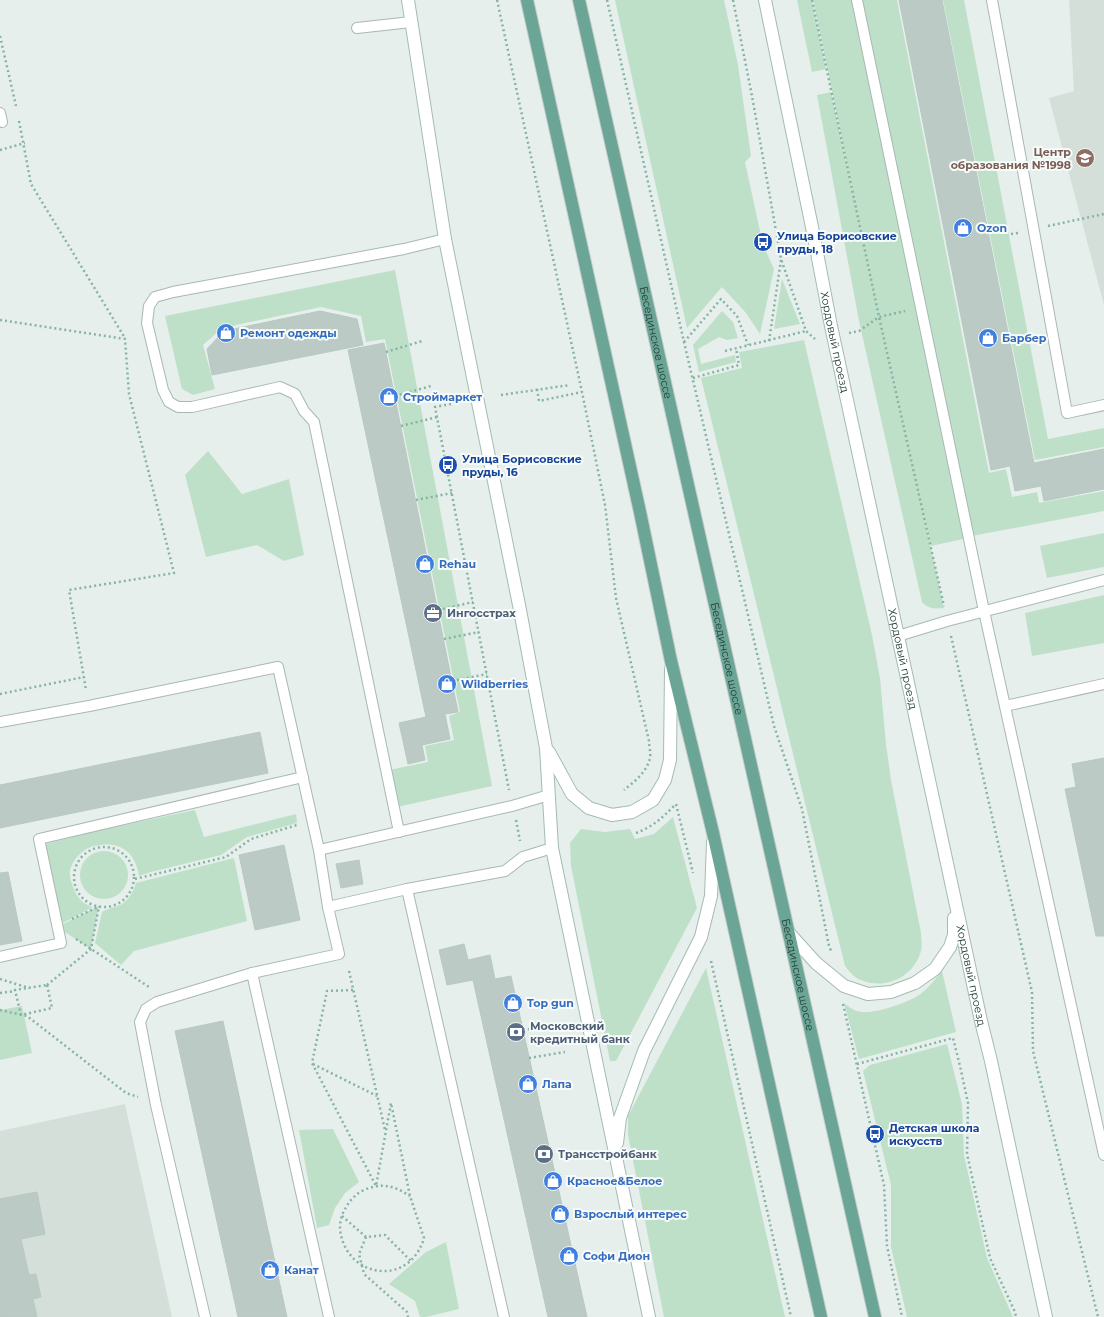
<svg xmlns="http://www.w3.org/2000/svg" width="1104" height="1317" viewBox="0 0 1104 1317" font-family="Montserrat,sans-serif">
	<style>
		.built { fill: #d4dfda }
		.green { fill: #bfe0c8 }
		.building { fill: #bbcac4; stroke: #b8c9c2 }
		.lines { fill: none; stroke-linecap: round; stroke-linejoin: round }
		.lane-casing { stroke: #a8b8b2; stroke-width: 12 }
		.secondary-casing { stroke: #a4bbb3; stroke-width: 14 }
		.primary-casing { stroke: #c2cac8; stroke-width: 14 }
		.path { stroke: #86b3a5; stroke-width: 2.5; stroke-dasharray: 2 3; stroke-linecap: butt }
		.lane { stroke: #fff; stroke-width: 10 }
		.secondary { stroke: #fff; stroke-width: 12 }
		.primary { stroke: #6aa596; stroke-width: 12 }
		.labels { text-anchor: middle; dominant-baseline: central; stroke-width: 4; stroke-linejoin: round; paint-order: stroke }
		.education-label { font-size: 11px; font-weight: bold; fill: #785e54; stroke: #f7fbf9; text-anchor: end }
		.shop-label { font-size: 11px; font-weight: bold; fill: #366cbe; stroke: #f7fbf9; text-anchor: start }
		.transit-label { font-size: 11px; font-weight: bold; fill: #164399; stroke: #f7fbf9; text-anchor: start }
		.street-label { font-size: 11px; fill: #24423a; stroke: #f7fbf9 }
		.service-label { font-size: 11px; font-weight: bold; fill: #4e5e75; stroke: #f7fbf9; text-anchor: start }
	</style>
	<rect width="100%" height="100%" fill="#e6efeb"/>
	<g class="built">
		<polygon points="1069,0 1104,0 1104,305 1049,98 1074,91"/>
		<polygon points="125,1104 172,1317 0,1317 0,1131"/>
	</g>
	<g class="green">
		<polygon points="615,0 724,0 738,65 751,156 745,162 763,245 774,269 760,334 746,313 722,287 687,328"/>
		<polygon points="797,0 812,0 826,69 812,72"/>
		<path d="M813 0H857L968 538 931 546 920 499 944 608C936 609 928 609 922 602L859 321 817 95 831 92 857 212Z"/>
		<polygon points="861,0 897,0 989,473 1006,469 1012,497 1037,492 1039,503 1104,491 1104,511 972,536"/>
		<polygon points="943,0 964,0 1048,439 1104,428 1104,447 1035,460"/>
		<polygon points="395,270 492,786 397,807 389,770 428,762 425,746 454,740 449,716 460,712 385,339 366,342 361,316 321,307 222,328 203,345 215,389 193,395 182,389 165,316"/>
		<polygon points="782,279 800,324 774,329"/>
		<polygon points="722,311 733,322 738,338 727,340 719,337 698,349 701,364 735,355 736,362 699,372 693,345"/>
		<path d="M804 340 872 635 880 678 886 744 891 780 921 933C921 939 923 948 920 954 912 978 884 990 861 980 854 978 850 972 845 966L701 378 742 368 739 352Z"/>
		<polygon points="208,451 242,494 289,479 304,555 284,561 257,545 206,557 185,475"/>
		<polygon points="1104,533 1104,567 1047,578 1040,546"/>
		<polygon points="1104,595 1104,643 1032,656 1025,613"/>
		<path d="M195 810 204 837 296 814 297 823 247 837 221 855 151 872 139 876C136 855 123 842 101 845 91 846 86 848 79 855 75 859 71 865 70 871 69 877 72 884 74 889 77 898 84 905 93 907L59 925 42 845 87 833Z"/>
		<polygon points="673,817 697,908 616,1061 610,1061 571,866 570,843 581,829 605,832 630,829 635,839 654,834"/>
		<circle cx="104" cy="875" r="24"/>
		<path d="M234 858 247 921 134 951 121 965 95 943 102 912C107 909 112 908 118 906 128 902 133 893 136 883Z"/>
		<polygon points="99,906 91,949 57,927"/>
		<polygon points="706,968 785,1317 664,1317 628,1135 628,1116"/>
		<path d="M942 971 956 1032 859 1059 844 1003C848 1006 853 1010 857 1011 871 1016 907 1003 919 995 928 989 935 979 942 971Z"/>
		<polygon points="22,1006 32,1053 0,1060 0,1010"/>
		<polygon points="947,1044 962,1104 964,1155 987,1258 1013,1317 907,1317 891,1247 891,1185 863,1071 870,1065"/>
		<polygon points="333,1129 359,1182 345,1193 335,1208 329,1225 317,1228 299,1130"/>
		<polygon points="446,1242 459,1309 426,1317 420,1317 415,1301 389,1284 426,1252"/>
	</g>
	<g class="building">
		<polygon points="899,0 942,0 1034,463 1104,449 1104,489 1044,501 1041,486 1015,491 1010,466 991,470"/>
		<polygon points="320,311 357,319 363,345 212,375 207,349 224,331"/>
		<polygon points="384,343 458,712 445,714 450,739 422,745 425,760 408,764 399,723 426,717 348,350"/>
		<polygon points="260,732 268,773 0,828 0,785"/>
		<polygon points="1104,758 1104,936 1096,936 1065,789 1076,787 1072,764"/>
		<polygon points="284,845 300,920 255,930 239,855"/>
		<polygon points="359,860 363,884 341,888 336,864"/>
		<polygon points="8,872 22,941 0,945 0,873"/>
		<polygon points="464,944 468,960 490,955 495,979 511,976 587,1317 548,1317 473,980 447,985 439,950"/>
		<polygon points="223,1021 263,1207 287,1317 238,1317 175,1031"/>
		<polygon points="37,1192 45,1234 21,1239 29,1275 36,1274 41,1297 33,1299 37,1317 0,1317 0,1199"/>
	</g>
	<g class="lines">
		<g class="lane-casing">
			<g id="lane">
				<polyline points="857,0 984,611 1104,1155"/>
				<polyline points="992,0 1067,413 1104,405"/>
				<polyline points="357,28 411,22"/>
				<polyline points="0,113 2,122"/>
				<polyline points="898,636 947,621 1104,580"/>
				<polyline points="1005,706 1104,684"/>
				<polyline points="0,722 89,706 278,667 319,850 512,806 549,795"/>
				<polyline points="399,832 314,422 304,411 295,394 280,387 192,407 178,407 169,402 163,390 147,323 149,306 155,297 173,292 404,249 445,239"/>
				<polyline points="319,850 328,907"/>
				<polyline points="407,889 505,871 523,857 552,848"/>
				<polyline points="0,957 61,943 39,839 303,777"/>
				<polyline points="252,973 339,954 328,907 407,889 504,1317"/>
				<polyline points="205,1317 156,1105 140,1022 146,1009 157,1002 252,973 329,1317"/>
			</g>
		</g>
		<g class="secondary-casing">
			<g id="secondary">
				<polyline points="408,0 445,239 519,605 546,748 552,848 649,1317"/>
				<path id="s1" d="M765 0 813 232 831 326 981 1021 991 1061 1046 1317"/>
				<polyline points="549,752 572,794 589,808 612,815 632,812 653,800 665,780 670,760 671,669"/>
				<polyline points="789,933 816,963 844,986 868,994 891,992 915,983 935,969 950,947 954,935 954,918"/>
				<polyline points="617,1143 620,1118 644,1051 701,937 711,896 713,842"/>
			</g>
		</g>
		<g class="primary-casing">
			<g id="primary">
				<polyline points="527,0 640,512 671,661 713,833 821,1317"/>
				<path id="s2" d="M579 0 875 1317"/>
			</g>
		</g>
		<g class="path">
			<path d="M497 0 582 392 605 505 616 598 649 741C649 746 651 752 650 758 647 772 634 782 624 790"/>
			<polyline points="607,0 684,342 774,726 802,809 829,946 832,953"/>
			<polyline points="733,0 752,96 781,259 806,331 815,339"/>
			<polyline points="812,0 879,317 944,606"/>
			<polyline points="0,36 16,106"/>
			<polyline points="19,121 31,184 125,338"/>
			<polyline points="0,150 25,143"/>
			<polyline points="1048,226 1104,214"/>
			<polyline points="1011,234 1018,233"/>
			<polyline points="0,320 125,339 129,394 174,573 69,590 86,690"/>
			<polyline points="849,333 859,331 879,317 905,311"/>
			<polyline points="769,341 781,260"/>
			<polyline points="684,342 721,299 737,316 748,345"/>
			<polyline points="725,351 806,331"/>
			<polyline points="386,352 422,341"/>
			<polyline points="693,378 739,365 736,348"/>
			<polyline points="537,389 539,401 582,392"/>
			<polyline points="501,395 570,385"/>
			<polyline points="395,396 431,386"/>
			<polyline points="451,404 435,407 509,790"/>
			<polyline points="401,426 437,417"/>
			<polyline points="416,500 452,493"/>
			<polyline points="438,610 473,602"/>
			<polyline points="951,636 1032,992 1033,1051 1098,1317"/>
			<polyline points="444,639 479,632"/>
			<polyline points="452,681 487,674"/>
			<polyline points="0,694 84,677"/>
			<polyline points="516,820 520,841"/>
			<path d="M636 833C654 826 662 818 676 804L693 873"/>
			<circle cx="104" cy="877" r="30"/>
			<polyline points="135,879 226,857 251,839 297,825"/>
			<polyline points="72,919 98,907"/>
			<polyline points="76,939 149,987"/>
			<polyline points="711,961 791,1317"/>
			<polyline points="349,971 385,1130"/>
			<polyline points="0,979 29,988"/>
			<polygon points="47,985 52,1008 21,1015 15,990"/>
			<polyline points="47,985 91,949 99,906"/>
			<path d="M353 990 327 991 312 1063 376 1186 391 1103 410 1196 424 1238C423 1242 421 1246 419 1250 399 1285 349 1274 341 1235 339 1228 340 1218 344 1211 348 1203 353 1196 362 1191 381 1182 393 1185 410 1196"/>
			<polyline points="0,993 15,991"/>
			<polyline points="843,1004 884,1185 887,1246 902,1317"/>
			<polyline points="0,1010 27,1016 126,1093 138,1097"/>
			<polyline points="523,1030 559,1024"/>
			<polyline points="529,1058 565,1052"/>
			<polyline points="313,1064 377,1096"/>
			<polyline points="857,1064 953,1038 960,1066 968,1103 967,1154 990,1258 1015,1312 1016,1317"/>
			<polyline points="342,1216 366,1237 385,1235 411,1261"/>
			<polyline points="366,1237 359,1254 364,1274 407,1312 408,1317"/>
		</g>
		<use href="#lane" class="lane"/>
		<use href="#secondary" class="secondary"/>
		<use href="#primary" class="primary"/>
	</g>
	<defs>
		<g id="school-disc" transform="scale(1)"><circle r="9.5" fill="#8d6e63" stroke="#f7fbf9"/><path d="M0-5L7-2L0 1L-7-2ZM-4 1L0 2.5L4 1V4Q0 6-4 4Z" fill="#fff"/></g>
		<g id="shop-disc" transform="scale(1)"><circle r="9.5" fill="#3f7fe0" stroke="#f7fbf9"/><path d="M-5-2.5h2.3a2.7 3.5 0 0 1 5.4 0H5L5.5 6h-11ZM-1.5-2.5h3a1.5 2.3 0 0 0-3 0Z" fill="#fff"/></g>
		<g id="bus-disc" transform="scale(1)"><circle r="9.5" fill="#1a4fb4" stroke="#f7fbf9"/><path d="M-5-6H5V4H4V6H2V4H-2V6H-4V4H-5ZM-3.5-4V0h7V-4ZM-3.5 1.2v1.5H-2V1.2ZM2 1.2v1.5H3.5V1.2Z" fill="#fff"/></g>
		<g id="office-disc" transform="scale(1)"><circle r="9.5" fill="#5c6f8a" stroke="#f7fbf9"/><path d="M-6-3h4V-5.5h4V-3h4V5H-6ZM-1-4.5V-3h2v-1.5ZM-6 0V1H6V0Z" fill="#fff"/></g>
		<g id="bank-disc" transform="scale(1)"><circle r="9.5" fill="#5c6f8a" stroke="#f7fbf9"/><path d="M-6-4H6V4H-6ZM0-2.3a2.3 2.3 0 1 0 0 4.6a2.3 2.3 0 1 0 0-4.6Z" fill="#fff"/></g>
	</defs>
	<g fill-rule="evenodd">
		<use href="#school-disc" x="1085" y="158"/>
		<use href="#shop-disc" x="963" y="228"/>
		<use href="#bus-disc" x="763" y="242"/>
		<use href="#shop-disc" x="226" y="333"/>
		<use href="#shop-disc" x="988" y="338"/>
		<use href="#shop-disc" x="389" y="397"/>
		<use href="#bus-disc" x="448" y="465"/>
		<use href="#shop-disc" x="425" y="564"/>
		<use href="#office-disc" x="433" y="613"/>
		<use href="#shop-disc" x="447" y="684"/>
		<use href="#shop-disc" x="513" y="1003"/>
		<use href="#bank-disc" x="516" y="1032"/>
		<use href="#shop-disc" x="528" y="1084"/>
		<use href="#bus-disc" x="875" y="1134"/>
		<use href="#bank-disc" x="544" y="1154"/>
		<use href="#shop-disc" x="553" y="1181"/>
		<use href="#shop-disc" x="560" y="1214"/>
		<use href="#shop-disc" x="569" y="1256"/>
		<use href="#shop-disc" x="270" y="1270"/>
	</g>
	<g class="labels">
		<g class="education-label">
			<text x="1071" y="152">Центр<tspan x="1071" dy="13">образования №1998</tspan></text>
		</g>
		<g class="shop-label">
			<text x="977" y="228">Ozon</text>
			<text x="240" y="333">Ремонт одежды</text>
			<text x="1002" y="338">Барбер</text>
			<text x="403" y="397">Строймаркет</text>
			<text x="439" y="564">Rehau</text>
			<text x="461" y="684">Wildberries</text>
			<text x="527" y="1003">Top gun</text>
			<text x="542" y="1084">Лапа</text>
			<text x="567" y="1181">Красное&amp;Белое</text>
			<text x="574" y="1214">Взрослый интерес</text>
			<text x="583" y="1256">Софи Дион</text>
			<text x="284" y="1270">Канат</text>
		</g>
		<g class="transit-label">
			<text x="777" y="236">Улица Борисовские<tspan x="777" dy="13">пруды, 18</tspan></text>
			<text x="462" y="459">Улица Борисовские<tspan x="462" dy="13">пруды, 16</tspan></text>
			<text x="889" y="1128">Детская школа<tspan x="889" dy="13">искусств</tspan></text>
		</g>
		<g class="street-label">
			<text stroke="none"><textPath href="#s2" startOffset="351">Бесединское шоссе</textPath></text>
			<text stroke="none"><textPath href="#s1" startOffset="349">Хордовый проезд</textPath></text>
			<text stroke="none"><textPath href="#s2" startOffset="675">Бесединское шоссе</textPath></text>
			<text stroke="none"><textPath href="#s1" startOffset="673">Хордовый проезд</textPath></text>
			<text stroke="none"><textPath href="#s2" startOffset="999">Бесединское шоссе</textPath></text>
			<text stroke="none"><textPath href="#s1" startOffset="997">Хордовый проезд</textPath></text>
		</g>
		<g class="service-label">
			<text x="447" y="613">Ингосстрах</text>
			<text x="530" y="1026">Московский<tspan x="530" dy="13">кредитный банк</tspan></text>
			<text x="558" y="1154">Трансстройбанк</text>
		</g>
	</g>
</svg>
